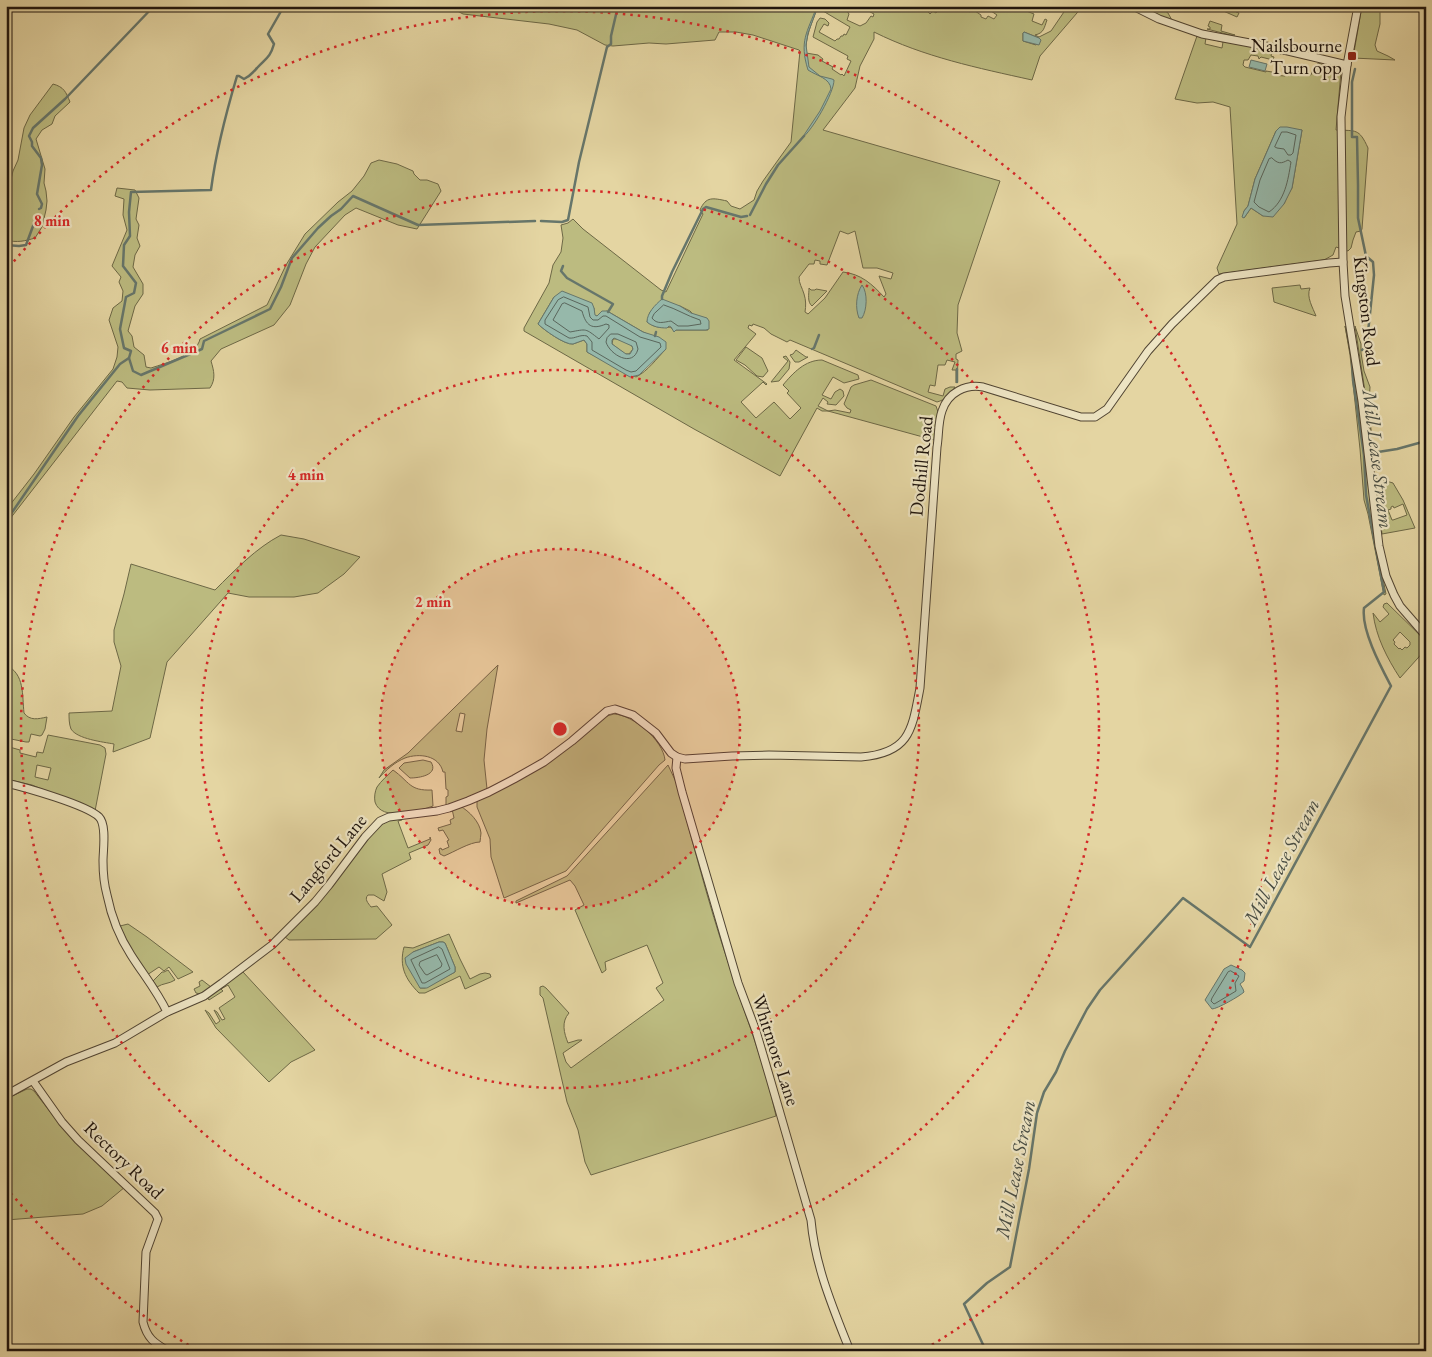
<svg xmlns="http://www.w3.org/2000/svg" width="1432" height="1357" viewBox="0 0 1432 1357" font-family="'EB Garamond',serif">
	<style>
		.green { fill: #bcbb80; stroke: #6d6846; fill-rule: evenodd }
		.water { fill: #96b8aa; stroke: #66766b; fill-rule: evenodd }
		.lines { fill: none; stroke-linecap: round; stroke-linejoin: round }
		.shore { stroke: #5a665c; stroke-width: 1 }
		.stream { stroke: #66766b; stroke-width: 2.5 }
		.minor-casing { stroke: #504432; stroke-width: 9 }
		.minor { stroke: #ede4c3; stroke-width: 7 }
		.ring { fill: none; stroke: #d62828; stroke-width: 2.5; stroke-dasharray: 2.5 5 }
		.poi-dot { fill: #8f2418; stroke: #ede4c3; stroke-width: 2 }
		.labels { text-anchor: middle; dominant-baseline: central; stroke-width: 4.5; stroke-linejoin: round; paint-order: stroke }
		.poi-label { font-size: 19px; fill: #1e140d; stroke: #ede4c3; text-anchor: end }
		.street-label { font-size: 19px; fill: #1e140d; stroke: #ede4c3 }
		.water-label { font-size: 20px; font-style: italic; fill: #484d44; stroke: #ede4c3 }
		.centre { fill: #d62828; stroke: #ede4c3; stroke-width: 2.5 }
		.ring-label { font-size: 15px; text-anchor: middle; font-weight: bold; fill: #d62828; stroke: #ede4c3; stroke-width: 4.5; stroke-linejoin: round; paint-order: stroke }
	</style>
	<rect width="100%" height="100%" fill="#e4d5a2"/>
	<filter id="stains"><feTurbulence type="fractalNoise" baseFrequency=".004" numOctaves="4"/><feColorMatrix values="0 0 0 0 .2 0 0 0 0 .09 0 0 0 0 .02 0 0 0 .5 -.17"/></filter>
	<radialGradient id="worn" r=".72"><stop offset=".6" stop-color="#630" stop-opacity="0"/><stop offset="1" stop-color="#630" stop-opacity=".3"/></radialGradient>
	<g class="green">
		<path d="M448 6H753L755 8 756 6H816L817 8 819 6H822L817 9C812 23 805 37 806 53L818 55 823 59 822 61 833 67 832 69 841 75 842 74 844 76 851 61 847 59 848 56 813 37 817 22 820 18 825 19 829 23 828 26 824 24 819 32 835 41 837 39H839L841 36H843L844 34 846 35 850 27 823 11 826 6C835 6 845 6 849 14L847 20 860 26 866 23 871 16 873 17 874 14 859 6H923L930 14 933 11 936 13 940 8 938 6H960L970 12 972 9 981 15V17L986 19 988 16 994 19 997 15 991 11 992 8 989 6H1018L1016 8 1018 9 1019 8 1034 14 1032 21 1042 25 1045 19 1047 20C1044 28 1044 33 1035 35L1039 37 1051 31 1068 6H1083L1040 56 1032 80C978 68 924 57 874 32V39L860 66 855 88 823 130 1000 181 958 305 957 333 962 351 956 354V359L958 360 957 382 956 383V370H952L955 362 947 360 945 365H938L935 386 930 385 928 392 943 396 945 389 950 387H955C951 394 945 400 937 402L790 340 787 342 771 334 764 328 753 324 752 326 749 325 748 328 756 334 734 360 767 384 766 385 763 382 741 402 756 418 774 402 790 419 801 408 787 393 789 391 783 385C793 373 805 360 822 360L858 375 859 379 844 383 833 377 822 395 831 399 835 392 840 389 843 391 844 396 836 405 827 404 828 402 823 398 818 406 828 411 835 410 850 413 851 410 847 408 844 404 851 387 854 385 871 380 936 406 938 412 934 440 828 411H822L817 408 780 476 694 429 524 331V328L549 283 553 265 561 252 563 238 561 225 568 223 573 219 583 229 661 290 666 292 703 214 700 210C706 196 713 198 727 201L731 206 740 209 754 200 757 191 763 181 791 142 800 51 799 50 753 35 736 32H719L715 40 666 44 649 43 613 46 605 45 577 30 549 24 463 14ZM1024 32 1039 38 1036 45 1023 41V33ZM840 231 848 234 855 231 863 268H877L893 273 891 279 879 276 886 294 884 297C872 284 861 274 843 272L825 298 808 314 805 312C806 306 806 300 804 294 802 287 799 284 799 277L809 264H814L815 260 820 261V264L827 265ZM554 297 594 308V315L597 316 599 314 607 311 643 332 652 336 666 349C657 358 648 371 636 377L587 352V344L584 340C580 341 577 343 573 344 565 345 544 330 538 324ZM680 306 690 311 708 330H676L672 329 671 327C662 328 655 328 647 322L650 312 654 308Z"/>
		<polygon points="1151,6 1171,6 1170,10 1164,10 1168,13 1173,22 1151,12"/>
		<polygon points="1212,6 1232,6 1235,8 1236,6 1248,6 1247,10 1239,6 1236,12 1239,13 1237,17"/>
		<polygon points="1362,6 1380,6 1380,24 1375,45 1377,51 1388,56 1395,60 1353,58"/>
		<polygon points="1210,21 1222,25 1221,31 1235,35 1230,35 1207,29 1210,29 1210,27 1208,26"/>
		<path d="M1197 36 1272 50 1281 54 1272 52 1271 56 1274 57 1273 60 1261 57 1259 59 1258 56 1251 55 1248 60H1244L1243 65 1245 67 1266 72V71L1272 72V75L1285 76 1287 69 1311 75 1313 69H1316L1318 63 1338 69 1341 71 1336 130C1356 131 1359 128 1368 148L1362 229 1361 231 1356 232 1353 240 1351 248 1348 251 1336 247 1333 255 1324 260 1219 274 1217 268 1237 224 1230 107 1213 102 1197 103 1175 99ZM1206 38 1223 42 1222 48 1205 44ZM1302 130 1292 188 1288 195 1284 204 1263 216 1251 208 1244 218V211L1248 206 1255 179 1276 131Z"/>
		<path d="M53 84C64 87 66 92 70 102L55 116 52 124 42 130 36 139 45 169 44 183 46 191 47 201 46 210 42 227 35 238C25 241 17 243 6 240V200L13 171 18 160 24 128 30 115Z"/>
		<path d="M379 160 397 164 413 171 414 174 420 180H427L438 184 441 191 417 229 398 225 356 208 345 215 315 247 306 264 290 305 274 325 221 349 211 361C214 371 216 379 210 388L150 390 127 388 122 382 117 381 6 524V510L34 474 74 417 113 369 117 357 118 347 109 320 113 308 122 301 123 291 119 282 121 277 112 266 127 230 123 215 124 199 115 196 117 188 135 190 139 198 136 219 139 225 137 238 140 246 135 255 133 267 143 284V294L135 306 128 331 132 336 134 347 144 355 146 367 151 368C166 363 197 355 200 339L267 305 286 265 305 234 338 202 352 191 364 176 371 163Z"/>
		<path d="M1300 285 1301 289 1310 288C1306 297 1313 308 1316 316L1274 302 1272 288Z"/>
		<path d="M809 288 811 290H815L816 289 827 291 812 306C807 302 809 294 809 288Z"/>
		<path d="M1345 326C1364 414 1366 505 1386 594L1384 595 1368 514 1364 500 1360 449 1350 355Z"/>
		<polygon points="1355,326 1361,344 1361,353 1364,371 1370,387 1369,404 1371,431"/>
		<path d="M613 339C618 338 628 343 632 346L633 349 629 354H625L612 344Z"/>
		<polygon points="746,347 762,358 768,371 763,377 757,376 745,365 736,360"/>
		<polygon points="796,350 806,357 808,357 799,362 795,362 790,355 793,354"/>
		<polygon points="786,356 790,362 789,369 779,381 771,382 788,361 783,357"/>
		<path d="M1376 478 1393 483 1403 500 1415 528 1382 534 1376 486ZM1403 504 1407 515 1393 520H1392L1388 510 1391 509V507L1393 506 1394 508Z"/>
		<path d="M281 535 304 539 360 557 344 574 318 593 294 597H249L228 593 167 662 150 738 113 752 114 744C103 742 77 739 71 729 69 724 69 718 69 713L112 711 121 666 114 642V630L124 594 131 564 215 590C235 570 256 548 281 535Z"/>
		<path d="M1387 603 1426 641V649L1400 678C1387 658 1376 637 1373 613L1380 622 1389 614 1383 607 1384 604ZM1400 632 1410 642V645L1407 648 1405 647 1402 650 1400 648 1399 649 1394 644 1395 642 1393 640Z"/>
		<path d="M6 665C25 674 22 695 24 713 30 721 38 719 47 717L45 729 42 735 40 736 31 734 29 742H26L6 738Z"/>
		<path d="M498 665 487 729 484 760 487 789 446 807V797L448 796V790L446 789 445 772H443C439 755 419 753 405 758 395 762 386 770 379 778L384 770 408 753ZM460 713 465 714 462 732 456 731Z"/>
		<path d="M614 714C633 715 663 740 665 760L659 765 566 871 504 898 491 857 490 839 477 807V802L478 799 515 782 552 760 607 716Z"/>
		<path d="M48 735 100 745 105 748 106 754 95 811 32 785 6 779V746L20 750V753L36 757 37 752 43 753ZM37 765 51 768 48 780 35 777Z"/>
		<path d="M423 760 431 762C439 775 419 778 410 778L399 768 404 763Z"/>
		<path d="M668 765 676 782C693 842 708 903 728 962 744 1013 765 1063 776 1116L591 1175 585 1162 578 1130 567 1102 543 998 540 995V987L543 986 546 988 569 1013C561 1022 564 1033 568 1043L578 1040H582L563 1053 566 1062 571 1068 664 1000 656 988 663 983 647 945 605 962 606 970 602 973 575 910 584 905 575 886 570 880 516 903V901L567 876Z"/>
		<path d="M393 770C410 782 409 791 432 790L433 806C419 811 381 822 375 802 374 797 375 791 377 787 381 781 388 775 393 770Z"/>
		<path d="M460 806C469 811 480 822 481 833 481 836 480 839 480 842 470 842 454 852 444 856L440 854 439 849 441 848 442 850 449 847 447 841 449 840 443 830 439 831 438 828 451 824 450 820 454 818 452 809Z"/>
		<path d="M402 818V820L398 821 399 824 408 848 430 839V837L431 840 428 845 409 853 411 859 382 874 387 892 384 901 374 895H368C364 899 368 903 371 907L377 906 392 925 376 939 289 940 285 937 333 886 353 857 379 826 390 820Z"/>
		<polygon points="128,924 147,937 193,972 178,979 169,967 164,971 159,967 147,975 132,953 120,926"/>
		<path d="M449 934 460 959 470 979 480 974 485 973 490 974 491 977 465 989 460 976 425 993H419C405 979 399 966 404 947L413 948ZM439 942H443L445 943 455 967V972L425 988H420L413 952Z"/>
		<path d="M168 970 175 980C169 984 163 983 157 987L153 981 162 972H164Z"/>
		<polygon points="243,972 315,1050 291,1062 269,1082 216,1028 205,1010 209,1013 216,1024 220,1021 214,1010 217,1012 222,1020 225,1019 219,1008 235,997 228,985 221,989 223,991 209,1000 207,997 208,995"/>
		<polygon points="202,980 211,987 200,994 196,993 194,989 200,986 199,982"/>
		<polygon points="27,1089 31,1089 34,1091 58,1122 87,1153 125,1187 102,1206 83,1214 6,1220 6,1099"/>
	</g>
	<g class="water">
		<path d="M817 6H818L808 33 806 45 809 67 820 76 832 79 834 80C834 93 812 131 802 138L820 111 831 89C830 78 817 76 808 70 799 41 807 33 817 6Z"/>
		<polygon points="1024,32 1039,38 1041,40 1039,45 1023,41 1023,33"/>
		<polygon points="1251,60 1267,64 1265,71 1249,67"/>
		<polygon points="1280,127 1287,127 1302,130 1292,188 1284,204 1273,217 1263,216 1251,208 1244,218 1242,217 1244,211 1248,206 1255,179 1276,131"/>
		<path d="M862 285C868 293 867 310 862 318H859C855 308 856 294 862 285Z"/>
		<path d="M562 291 592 303 594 308 595 315 597 316 602 311H607L643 332 659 337 666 342V349L639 375 630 377 587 352V344L584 340C580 341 577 343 573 344 565 345 544 330 538 324L554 297ZM614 338 632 346 633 349 630 354H626L612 344V340Z"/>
		<path d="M662 299 680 306 691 313 707 318 709 321V329L706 330H676L674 332 671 327 669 326 667 328C660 328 653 327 647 322 647 313 655 305 662 299Z"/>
		<polygon points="439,942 443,942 445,943 455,967 455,972 427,988 420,988 406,964 405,958 413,952"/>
		<path d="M1231 965 1242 970 1245 973 1244 981 1240 984 1243 989 1244 992C1240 996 1217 1009 1212 1009L1205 1000 1224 969Z"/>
	</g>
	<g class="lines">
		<g class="shore">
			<polygon points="1282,132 1287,132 1296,135 1293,153 1291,155 1288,155 1284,149 1277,148 1275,147"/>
			<path d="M1272 158C1278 164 1281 164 1288 160L1291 162C1288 180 1285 201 1269 212L1259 207 1254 202 1260 180 1269 159Z"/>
			<path d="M564 297 588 307 590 317 593 320H598L603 316H606L640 337 660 343 661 347 636 371 631 372 626 370 592 350V342L587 336C580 334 575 339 569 338L545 324V320L558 300Z"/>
			<path d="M565 303 582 311C586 326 592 330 606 324L609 325V328L599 339C585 328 587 329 570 332L553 320 562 304Z"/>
			<path d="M664 305C677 309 687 316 700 320L701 324 688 326H678L671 321C664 322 657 325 652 318L654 314Z"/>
			<path d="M611 334H618L636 342 638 349C633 368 610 355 606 342L607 338Z"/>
			<polygon points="439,947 442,949 450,969 425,983 422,983 411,960"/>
			<polygon points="437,955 442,964 441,967 427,975 425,974 419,965 420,962"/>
			<polygon points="1231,971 1239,976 1235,983 1236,991 1216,1003 1214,1004 1211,1001 1212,998 1228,972"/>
		</g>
		<g class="stream">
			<polyline points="1355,69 1352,82 1352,137 1357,137 1358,185 1358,218 1366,256 1373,262 1374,275 1367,342 1366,347 1362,350"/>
			<polyline points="39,209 41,208 42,204 37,194 42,165 41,158 32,146 32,142 29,136 33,128 65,99 154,6"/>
			<polyline points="750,215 766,184 778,165 804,136"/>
			<polyline points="541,221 562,222 568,220 579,162 607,47 611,44 611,36 618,6"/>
			<polyline points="6,245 19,246 26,245 36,218"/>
			<polyline points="563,266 561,271 567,278 613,304 608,312"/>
			<polyline points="662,299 662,296 672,272 703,209 706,207 741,217 747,216"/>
			<polyline points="655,336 656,332"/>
			<polyline points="812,349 814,348 819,335"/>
			<polyline points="129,358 133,371 141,375 202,349 204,341 270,309 281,287 292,258 318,228 331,216 341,209 353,196 418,225 535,221"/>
			<polyline points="957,369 957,382"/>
			<polyline points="1378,452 1397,449 1426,441"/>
			<path d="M6 518 13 511 78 416 120 364 129 358 131 351 124 348 120 329 126 297 134 293 136 283 123 266 124 245 130 236 129 212 131 192 211 190C216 151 226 113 237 76H239L244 79C252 75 251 74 257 68 266 58 270 58 274 44L268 34 284 6"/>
			<path d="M986 1351 964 1304 987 1283 1010 1267 1029 1169 1037 1113 1044 1092 1056 1072 1065 1051 1087 1009 1100 990 1183 898 1250 947 1391 686C1381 667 1361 630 1364 608L1384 592 1366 495 1364 455 1353 380 1352 359"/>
		</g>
		<g class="minor-casing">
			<g id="minor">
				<polyline points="1133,6 1159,19 1202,34 1271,47 1347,65"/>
				<polyline points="1358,6 1347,65 1341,117 1343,262 1345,296 1362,401 1379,546 1386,576 1394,595 1400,606 1426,636"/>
				<path d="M677 757 676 768 682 792 738 983 756 1031 769 1075 811 1220C815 1266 833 1308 850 1351"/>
				<path d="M6 783C24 787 87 805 99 817 107 825 103 850 103 861 103 872 104 884 107 895 111 915 120 938 131 955 143 974 157 991 167 1012"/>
				<path d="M33 1081 62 1122 78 1140 155 1213 158 1219 146 1252 143 1322C147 1338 154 1343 168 1351"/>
				<path d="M6 1095 66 1062 115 1043 167 1012 204 996 222 983 272 945 315 902 329 885 365 837 380 821 389 817 437 811 449 808 468 801 489 792 514 779 544 762 572 741 607 711 615 709 633 715 656 733 671 753 677 757 685 759 732 756 769 755 861 757C910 753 912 730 920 688L937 447C939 435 938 422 942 411 948 392 966 384 983 387L1081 417H1095L1107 409 1148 351 1172 324 1217 280 1224 277 1329 263 1343 262"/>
			</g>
		</g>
		<use href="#minor" class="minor"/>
	</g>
	<circle cx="560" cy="729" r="180" fill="#d62828" fill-opacity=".12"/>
	<g class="ring">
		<circle cx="560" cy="729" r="180"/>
		<circle cx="560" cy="729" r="359"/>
		<circle cx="560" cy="729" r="539"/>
		<path d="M195 1349A719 719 0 0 1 9 1191M9 267A719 719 0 1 1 925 1349"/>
	</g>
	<rect class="poi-dot" x="1347" y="51" width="10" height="10" rx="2.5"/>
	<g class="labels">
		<g class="poi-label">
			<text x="1342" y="45">Nailsbourne<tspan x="1342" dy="22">Turn opp</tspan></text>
		</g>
		<g class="street-label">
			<text transform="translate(1367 311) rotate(83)">Kingston Road</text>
			<text transform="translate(921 466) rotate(-84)">Dodhill Road</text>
			<text transform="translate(328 858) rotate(-50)">Langford Lane</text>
			<text transform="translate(776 1050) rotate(72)">Whitmore Lane</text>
			<text transform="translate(124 1160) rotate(44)">Rectory Road</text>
		</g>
		<g class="water-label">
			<text transform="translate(1378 459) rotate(83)">Mill Lease Stream</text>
			<text transform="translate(1281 862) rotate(-62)">Mill Lease Stream</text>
			<text transform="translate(1015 1169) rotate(-79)">Mill Lease Stream</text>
		</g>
	</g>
	<circle cx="560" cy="729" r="8" class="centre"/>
	<g class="ring-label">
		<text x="52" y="226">8 min</text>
		<text x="179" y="353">6 min</text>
		<text x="306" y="480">4 min</text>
		<text x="433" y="607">2 min</text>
	</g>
	<rect width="1432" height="1357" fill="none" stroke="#e4d5a2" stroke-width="25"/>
	<rect x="8" y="8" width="1417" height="1342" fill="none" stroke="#1e140d" stroke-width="2.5"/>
	<rect x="12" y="12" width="1407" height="1332" fill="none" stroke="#1e140d"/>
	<rect width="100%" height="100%" filter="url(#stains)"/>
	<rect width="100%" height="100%" fill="url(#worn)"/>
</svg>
